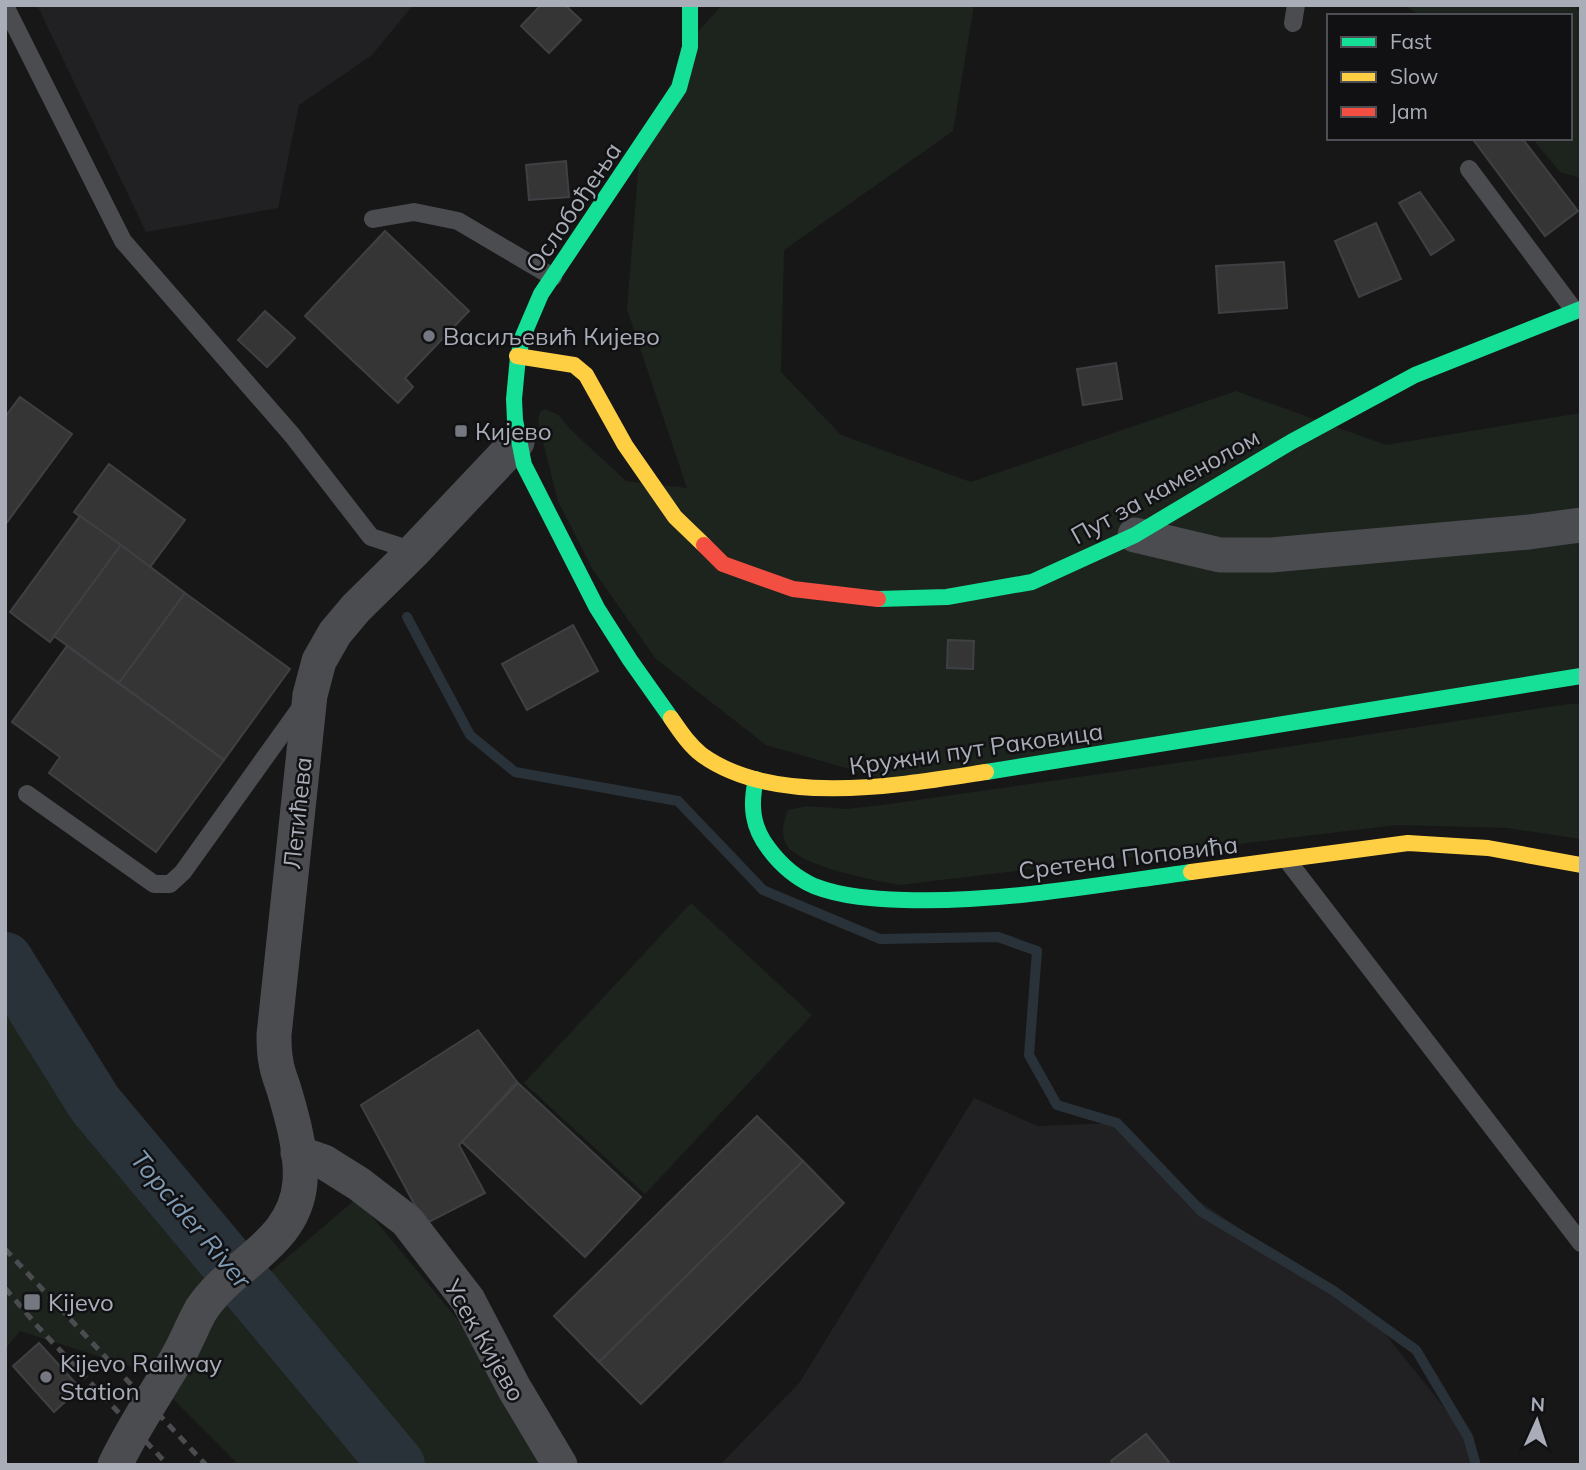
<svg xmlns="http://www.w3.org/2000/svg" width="1586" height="1470" viewBox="0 0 1586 1470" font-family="Mulish,sans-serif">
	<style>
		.built { fill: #212123 }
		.green { fill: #1d241e }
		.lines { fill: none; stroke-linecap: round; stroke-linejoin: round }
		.stream { stroke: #2a3239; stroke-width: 10 }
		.river { stroke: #2a3239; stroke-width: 56 }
		.building { fill: #353536; stroke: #3f4043; stroke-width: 2 }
		.lane { stroke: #4b4c50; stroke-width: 18 }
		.street { stroke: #4b4c50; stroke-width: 35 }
		.fast { stroke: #16e098; stroke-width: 16 }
		.slow { stroke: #ffcf43; stroke-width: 16 }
		.jam { stroke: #f24e42; stroke-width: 16 }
		.rail { stroke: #4b4c4f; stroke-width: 5; stroke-dasharray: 9 7; stroke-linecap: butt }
		.poi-dot { fill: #757880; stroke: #111113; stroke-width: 2.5 }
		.labels { text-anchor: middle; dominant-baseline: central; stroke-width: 5; stroke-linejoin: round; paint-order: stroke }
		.street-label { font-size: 24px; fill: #a8adb8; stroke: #111113 }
		.poi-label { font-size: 24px; fill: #a8adb8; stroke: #111113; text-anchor: start }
		.water-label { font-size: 26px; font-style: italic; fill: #7f9bb3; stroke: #111113 }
	</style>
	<rect width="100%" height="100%" fill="#171717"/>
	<g class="built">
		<polygon points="37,5 413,5 372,55 299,105 278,208 146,232"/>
		<polygon points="974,1098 1038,1126 1117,1123 1177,1186 1374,1320 1468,1437 1473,1465 720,1465 800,1382"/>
	</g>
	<g class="green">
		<polygon points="722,5 974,5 953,131 784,250 781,372 841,435 971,482 1236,391 1386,445 1581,413 1581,676 905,785 766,745 656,659 593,570 558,501 538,422 540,412 545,409 559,415 571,430 626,481 687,488 627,309 640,148 691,39"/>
		<polygon points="1403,5 1575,5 1581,14 1581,178 1560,172 1532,138 1570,138 1570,16 1422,16"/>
		<path d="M1568 704H1581V839L1507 828 1397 825 900 885C875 880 794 866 785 842 781 830 784 821 788 810L808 806 847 809 882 805 1240 754Z"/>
		<polygon points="691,903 812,1015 645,1194 524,1083"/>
		<polygon points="5,991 25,1029 194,1239 243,1295 357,1198 514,1388 554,1465 239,1465 145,1371 20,1331 5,1349"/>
	</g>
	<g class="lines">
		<polyline class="stream" points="407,617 470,735 515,772 678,801 763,890 880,939 998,937 1037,951 1029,1055 1057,1105 1117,1123 1202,1212 1334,1291 1416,1350 1468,1437 1476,1465"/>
		<polyline class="river" points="5,960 95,1104 397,1465"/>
	</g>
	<g class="building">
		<polygon points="541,5 565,5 581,20 549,53 521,26"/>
		<polygon points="1472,138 1522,138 1578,211 1545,236"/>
		<polygon points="566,161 569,197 529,200 526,165"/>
		<polygon points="1420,192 1454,240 1431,255 1399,203"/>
		<polygon points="1376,223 1401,279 1359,297 1335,241"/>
		<polygon points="385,231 469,311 405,378 413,387 398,403 305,316"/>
		<polygon points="1284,262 1287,308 1219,313 1216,266"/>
		<polygon points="265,311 295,338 267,367 238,340"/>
		<polygon points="1116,363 1122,399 1083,405 1077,369"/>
		<polygon points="20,397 72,434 5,525 5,417"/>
		<polygon points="109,464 185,520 150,567 74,512"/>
		<polygon points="80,516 121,545 50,642 10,612"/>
		<polygon points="121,545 185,593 119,683 54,636"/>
		<polygon points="185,593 290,669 224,760 119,683"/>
		<polygon points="573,625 598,671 527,710 502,664"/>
		<polygon points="948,640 974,641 973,669 947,668"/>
		<polygon points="67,646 224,760 156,852 49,773 60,757 12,722"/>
		<polygon points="478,1030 517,1082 459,1145 485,1193 425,1224 361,1105"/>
		<polygon points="518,1083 641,1197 585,1257 462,1142"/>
		<polygon points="757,1116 803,1161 599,1362 554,1316"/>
		<polygon points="803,1161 844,1203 641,1404 599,1362"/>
		<polygon points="39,1343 80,1388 54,1412 13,1366"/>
		<polygon points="1146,1434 1169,1462 1166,1465 1114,1465 1111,1461"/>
	</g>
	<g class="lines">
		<g class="lane">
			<polyline points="5,6 123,241 292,435 371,537 414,551"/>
			<polyline points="1293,23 1296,5"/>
			<polyline points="1469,169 1574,310"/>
			<polyline points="373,219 414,212 458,221 553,277"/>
			<polyline points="27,794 154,884 170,884 183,872 304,703"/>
			<polyline points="1287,860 1581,1243"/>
		</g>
		<g class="street">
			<polyline points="1135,535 1220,555 1271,555 1529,532 1581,525"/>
			<polyline points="298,1153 324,1162 359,1184 407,1221 468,1300 514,1388 560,1465"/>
			<path d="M115 1465C133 1427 156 1394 177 1358 186 1343 192 1326 201 1310 231 1263 295 1245 300 1182 302 1153 293 1120 285 1093 282 1082 277 1072 276 1062 274 1053 274 1044 274 1035L310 695 319 661 335 633 356 608 414 551 517 442"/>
		</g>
		<g class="fast">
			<polyline points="878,599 947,597 1032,582 1135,535 1291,442 1415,375 1581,309"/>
			<polyline points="671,718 630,660 597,608 524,465 515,420 514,399 518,357 523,336 541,294 679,88 690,47 690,5"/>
			<polyline points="986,772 1581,676"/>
			<path d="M756 779C750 806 752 827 769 849 781 865 796 878 814 886 842 897 875 899 904 900 1000 903 1096 885 1191 872"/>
		</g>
		<g class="slow">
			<polyline points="517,356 574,365 586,375 625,445 675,517 704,545"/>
			<path d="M671 718C680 731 689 745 702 755 776 808 902 785 986 772"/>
			<polyline points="1191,872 1408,843 1488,848 1581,865"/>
		</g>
		<polyline class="jam" points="704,545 723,564 793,589 878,599"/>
		<g class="rail">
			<polyline points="5,1249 206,1465"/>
			<polyline points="5,1288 39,1328 168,1465"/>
		</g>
	</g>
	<g class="poi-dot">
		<circle cx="429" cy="336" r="7"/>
		<rect x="454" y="424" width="14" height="14" rx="3.5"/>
		<rect x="23" y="1293" width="18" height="18" rx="3.5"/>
		<circle cx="46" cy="1377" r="7"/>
	</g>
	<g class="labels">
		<g class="street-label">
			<text transform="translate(573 207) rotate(-56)">Ослобођења</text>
			<text transform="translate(1165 486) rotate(-29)">Пут за каменолом</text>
			<text transform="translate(976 748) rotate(-8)">Кружни пут Раковица</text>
			<text transform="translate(297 813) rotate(-84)">Летићева</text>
			<text transform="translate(1128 857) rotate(-7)">Сретена Поповића</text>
			<text transform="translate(485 1340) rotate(60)">Усек Кијево</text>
		</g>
		<g class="poi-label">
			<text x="443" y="336">Васиљевић Кијево</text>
			<text x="475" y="431">Кијево</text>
			<text x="48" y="1302">Kijevo</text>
			<text x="60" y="1363">Kijevo Railway<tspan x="60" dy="28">Station</tspan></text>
		</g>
		<g class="water-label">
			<text transform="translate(191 1219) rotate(50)">Topcider River</text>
		</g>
	</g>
	<rect width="1586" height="1470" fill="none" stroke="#a8adb8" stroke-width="14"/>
	<rect x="1327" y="14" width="245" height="126" fill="#111113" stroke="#4d4f55" stroke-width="2"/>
	<rect x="1341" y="37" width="35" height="10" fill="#16e098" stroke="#4d4f55" stroke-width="2"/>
	<text x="1390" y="49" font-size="21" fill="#a8adb8">Fast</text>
	<rect x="1341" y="72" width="35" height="10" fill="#ffcf43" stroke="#4d4f55" stroke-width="2"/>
	<text x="1390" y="84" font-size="21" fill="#a8adb8">Slow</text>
	<rect x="1341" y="107" width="35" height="10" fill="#f24e42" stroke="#4d4f55" stroke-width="2"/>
	<text x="1390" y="119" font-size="21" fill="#a8adb8">Jam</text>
	<g transform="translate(1537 1421) rotate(3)" stroke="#111113" stroke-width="5" paint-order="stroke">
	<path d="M0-5L12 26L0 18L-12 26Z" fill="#a8adb8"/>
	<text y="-10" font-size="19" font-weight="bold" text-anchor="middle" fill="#a8adb8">N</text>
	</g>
</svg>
